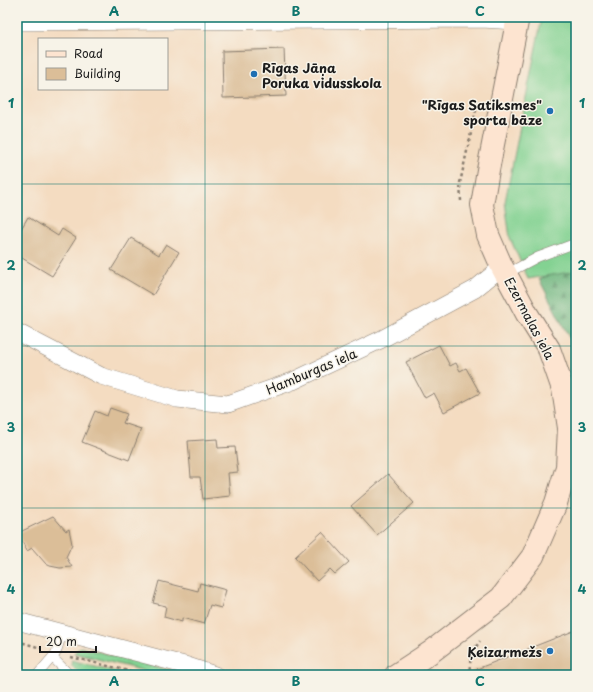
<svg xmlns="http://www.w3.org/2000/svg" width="593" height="692" viewBox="0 0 593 692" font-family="'Playpen Sans',sans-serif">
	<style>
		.grass { fill: url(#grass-tufts); stroke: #507757 }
		.forest { fill: url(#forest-firs); stroke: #43684c }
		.garden { fill: #83d292; stroke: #507757 }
		.building { fill: #dbbe98 }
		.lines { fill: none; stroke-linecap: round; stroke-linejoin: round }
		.lane-casing { stroke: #887c6e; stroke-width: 10 }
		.street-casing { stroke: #887c6e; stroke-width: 18 }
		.secondary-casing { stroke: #887c6e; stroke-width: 24 }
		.path { stroke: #887c6e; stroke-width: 2.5; stroke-dasharray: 3 3; stroke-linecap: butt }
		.lane { stroke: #fff; stroke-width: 9 }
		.street { stroke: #fff; stroke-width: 17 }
		.secondary { stroke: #fde4d0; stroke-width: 22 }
		.grid { fill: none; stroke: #0f766e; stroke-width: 1; stroke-opacity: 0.55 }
		.poi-dot { fill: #1f6fb2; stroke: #f7f3e8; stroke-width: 1.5 }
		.labels { text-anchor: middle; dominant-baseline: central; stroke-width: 3; stroke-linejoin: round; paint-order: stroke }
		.poi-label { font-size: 13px; font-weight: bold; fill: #1c1c1c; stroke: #f7f3e8; text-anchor: end }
		.street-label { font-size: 13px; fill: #1c1c1c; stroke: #f7f3e8 }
		.neatline { fill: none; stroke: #0f766e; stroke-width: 1.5 }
		.grid-label { font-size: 13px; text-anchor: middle; font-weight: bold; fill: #0f766e }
	</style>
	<defs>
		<pattern id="grass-tufts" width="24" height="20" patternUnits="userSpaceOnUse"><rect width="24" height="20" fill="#83d292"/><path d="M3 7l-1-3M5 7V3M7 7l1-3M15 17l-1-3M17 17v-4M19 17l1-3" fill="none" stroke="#71b47d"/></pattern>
		<pattern id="forest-firs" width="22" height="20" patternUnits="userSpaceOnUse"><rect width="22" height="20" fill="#6ab47c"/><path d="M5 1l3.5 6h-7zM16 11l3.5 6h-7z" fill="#569265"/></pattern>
	</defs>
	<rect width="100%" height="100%" fill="#f7f3e8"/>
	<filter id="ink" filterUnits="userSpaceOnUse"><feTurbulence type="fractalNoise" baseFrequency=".025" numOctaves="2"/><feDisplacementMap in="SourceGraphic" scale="8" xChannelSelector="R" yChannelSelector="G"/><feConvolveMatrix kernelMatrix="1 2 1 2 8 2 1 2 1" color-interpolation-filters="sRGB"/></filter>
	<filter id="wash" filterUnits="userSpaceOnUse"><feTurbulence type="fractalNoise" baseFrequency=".012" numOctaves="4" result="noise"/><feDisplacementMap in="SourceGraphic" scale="16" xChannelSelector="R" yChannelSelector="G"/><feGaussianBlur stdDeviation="0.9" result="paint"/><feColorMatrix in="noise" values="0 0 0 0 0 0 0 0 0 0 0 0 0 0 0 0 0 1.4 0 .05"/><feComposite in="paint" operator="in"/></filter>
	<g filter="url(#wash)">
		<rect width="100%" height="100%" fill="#f4dcc1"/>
		<g class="grass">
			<polygon points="80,647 182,673 181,675 160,675 74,653"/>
			<polygon points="71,660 129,675 82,675 72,666"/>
		</g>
		<polygon class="forest" points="576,266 576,351 539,279"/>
		<polygon class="garden" points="542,17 576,17 576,271 528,279 510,238 505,202"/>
		<g id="blocks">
			<g class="building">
				<polygon points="284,49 286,96 223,98 222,51"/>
				<polygon points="28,217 58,236 62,229 76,238 52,276 17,255 17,236"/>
				<polygon points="131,238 159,255 166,244 179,252 153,295 111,270"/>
				<polygon points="439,345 450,366 456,363 460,371 466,368 480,393 444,412 434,393 425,398 406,362"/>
				<polygon points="110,408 127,414 123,423 141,429 129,460 82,442 95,411 107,416"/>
				<polygon points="217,439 218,448 235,447 238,472 228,473 230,496 203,499 200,477 191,477 188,441"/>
				<polygon points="388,474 414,503 377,535 351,506"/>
				<polygon points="53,516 66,531 69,529 72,544 66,557 72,567 60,568 50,566 46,564 32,548 27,551 18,533"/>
				<polygon points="322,532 349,562 335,574 330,569 317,581 295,557"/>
				<polygon points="159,581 198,591 200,583 226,590 221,608 210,605 204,624 182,618 182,622 164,617 166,606 153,603"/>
				<polygon points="576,630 576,675 464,675 464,674"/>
			</g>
		</g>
	</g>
	<g filter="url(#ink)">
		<use href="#blocks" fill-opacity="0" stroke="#887c6e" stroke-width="1"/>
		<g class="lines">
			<g class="lane-casing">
				<g id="lane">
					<polyline points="506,274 538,257 576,243"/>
					<polyline points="53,658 70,675"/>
					<polyline points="37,675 56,653 62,634"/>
				</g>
			</g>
			<g class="street-casing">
				<g id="street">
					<polyline points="17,22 482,19 517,21"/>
					<polyline points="17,332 101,376 177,399 228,404 293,381 380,340 475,289 502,267"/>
					<polyline points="17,621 188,666 215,675"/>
				</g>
			</g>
			<g class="secondary-casing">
				<polyline id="secondary" points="396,675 431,652 501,598 533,556 556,503 567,467 569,428 563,389 549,349 527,314 502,267 488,235 482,205 488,170 518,17"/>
			</g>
			<g class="path">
				<polyline points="461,201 460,183 478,101"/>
				<polyline points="17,641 41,648"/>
				<polyline points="71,657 133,672"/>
				<polyline points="469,675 471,654 480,641"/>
			</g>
			<use href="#lane" class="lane"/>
			<use href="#street" class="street"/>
			<use href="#secondary" class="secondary"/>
		</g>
	</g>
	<path class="grid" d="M205 17V675M388 17V675M17 184H576M17 346H576M17 508H576"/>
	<g class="poi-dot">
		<circle cx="254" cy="74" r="4"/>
		<circle cx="550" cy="111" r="4"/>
		<circle cx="550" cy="651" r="4"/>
	</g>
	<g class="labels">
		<g class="poi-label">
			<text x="262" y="67" text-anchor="start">Rīgas Jāņa<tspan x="262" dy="15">Poruka vidusskola</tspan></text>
			<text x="542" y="104">"Rīgas Satiksmes"<tspan x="542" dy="15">sporta bāze</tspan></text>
			<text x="542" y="651">Ķeizarmežs</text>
		</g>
		<g class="street-label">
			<text transform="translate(530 318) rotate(62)">Ezermalas iela</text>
			<text transform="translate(311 371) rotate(-23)">Hamburgas iela</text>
		</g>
	</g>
	<rect width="593" height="692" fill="none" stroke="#f7f3e8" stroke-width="44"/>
	<rect x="38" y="38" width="130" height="52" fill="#f7f3e8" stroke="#9f9d96"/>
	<rect x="46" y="51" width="20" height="6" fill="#fde4d0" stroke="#9f9d96"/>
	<text x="74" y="58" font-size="12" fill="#1c1c1c">Road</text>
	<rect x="46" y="68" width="20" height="12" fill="#dbbe98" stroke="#9f9d96"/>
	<text x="74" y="78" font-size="12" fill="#1c1c1c">Building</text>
	<path d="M40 646v6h56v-6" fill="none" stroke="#1c1c1c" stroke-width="2"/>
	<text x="46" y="646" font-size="12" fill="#1c1c1c" stroke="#f7f3e8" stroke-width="3" paint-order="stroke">20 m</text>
	<rect x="22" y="22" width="549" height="648" class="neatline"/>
	<g class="grid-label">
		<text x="114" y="16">A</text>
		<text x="296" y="16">B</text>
		<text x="480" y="16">C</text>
		<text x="11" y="108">1</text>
		<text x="582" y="108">1</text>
		<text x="11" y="270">2</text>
		<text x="582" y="270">2</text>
		<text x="11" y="432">3</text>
		<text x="582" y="432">3</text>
		<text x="11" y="594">4</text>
		<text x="582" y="594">4</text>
		<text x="114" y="686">A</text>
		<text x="296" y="686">B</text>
		<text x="480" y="686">C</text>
	</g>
</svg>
